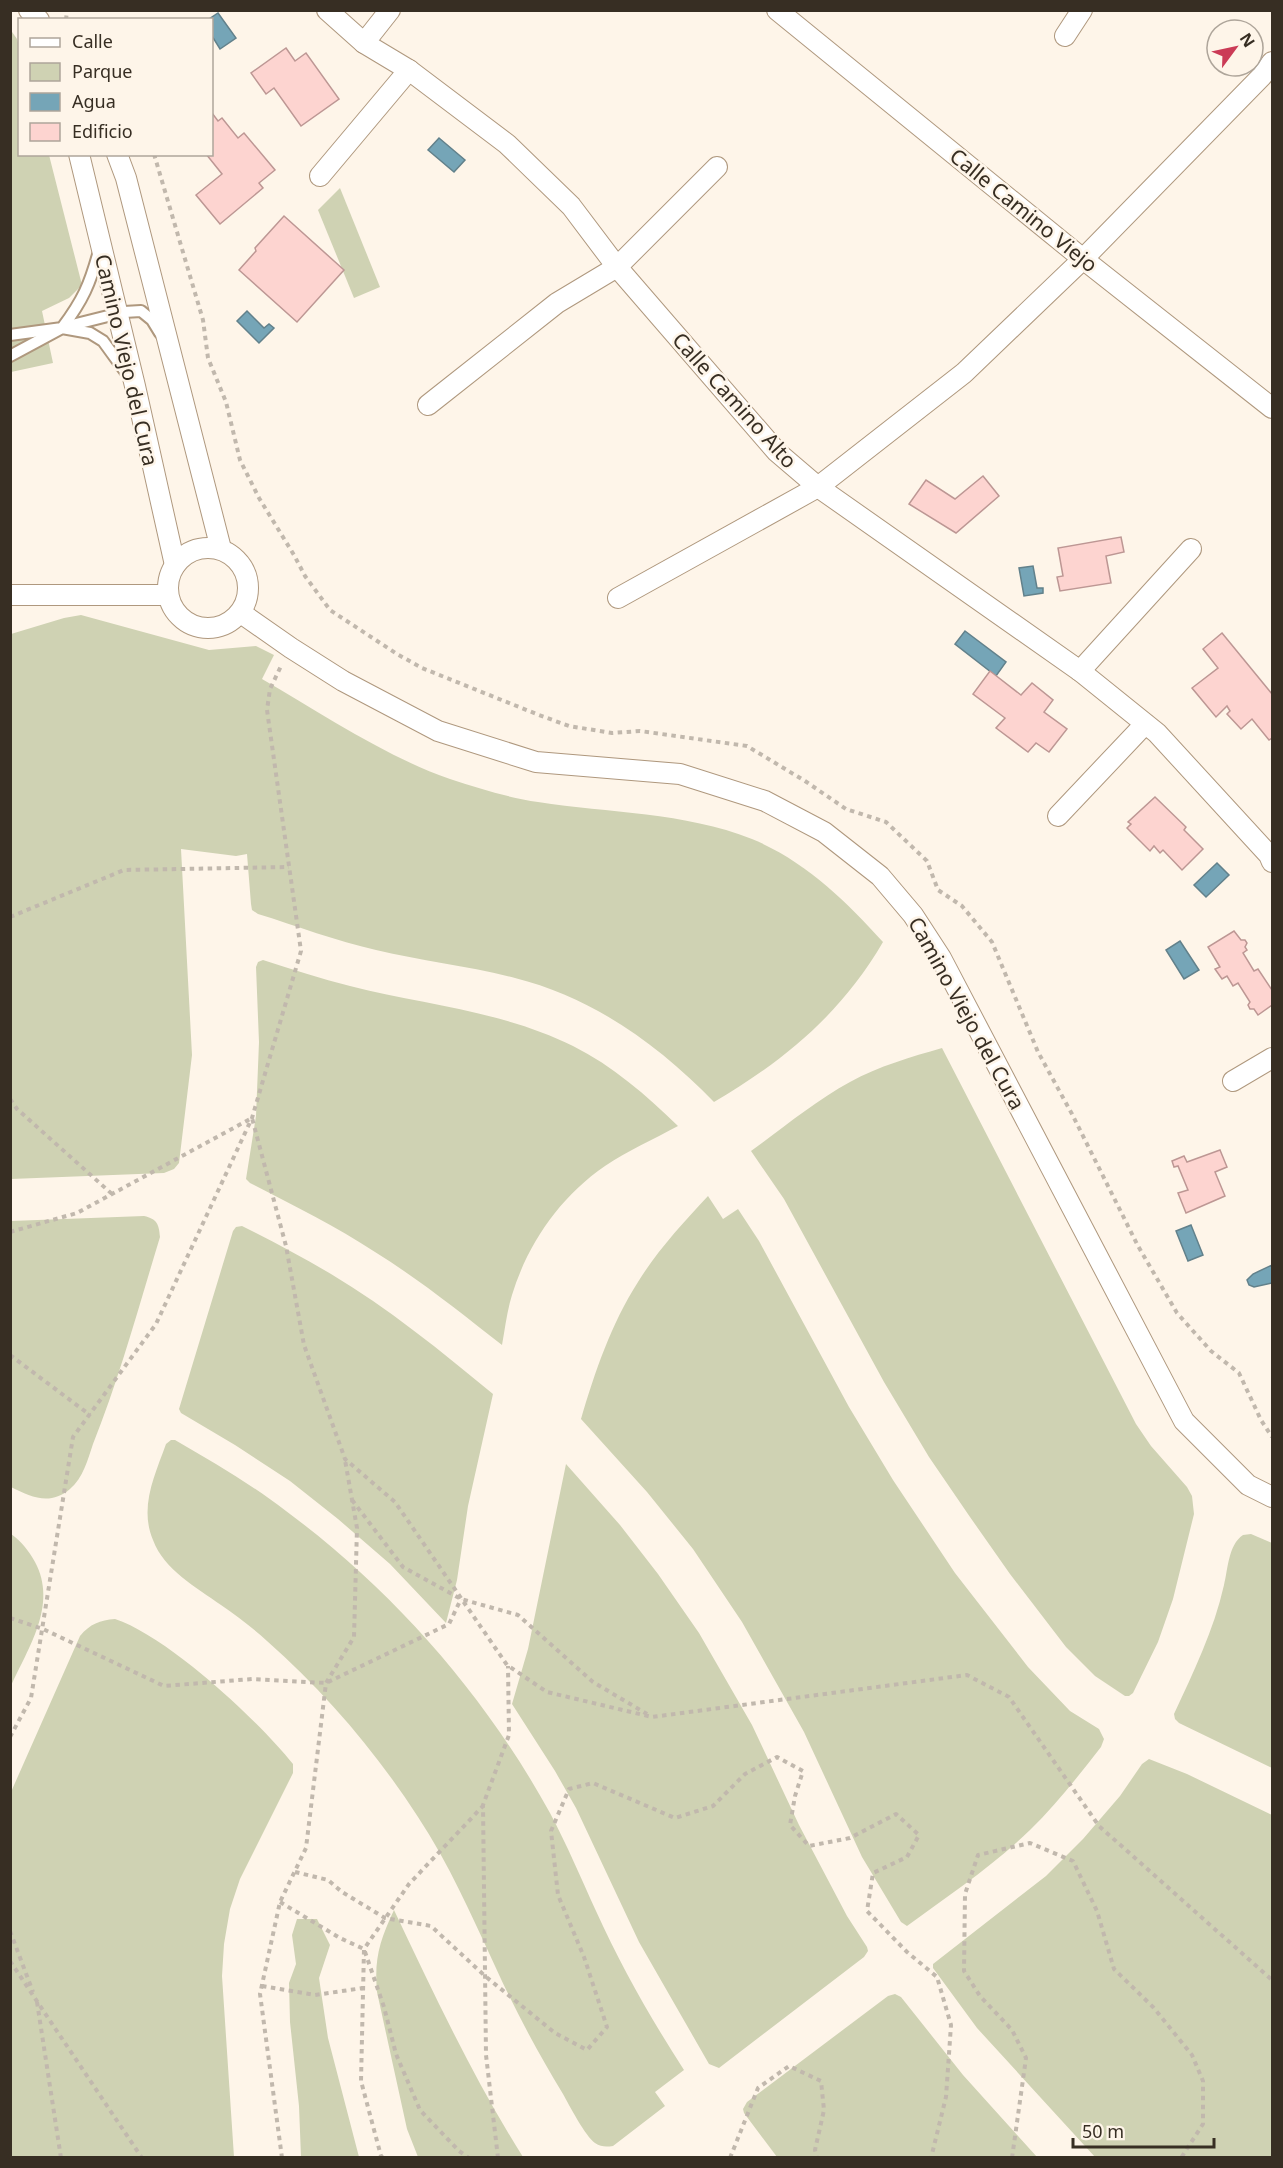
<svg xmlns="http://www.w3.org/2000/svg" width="1283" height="2168" viewBox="0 0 1283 2168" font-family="'Noto Sans',sans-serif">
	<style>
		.green { fill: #cfd2b3 }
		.water { fill: #75a5b7; stroke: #62818b; stroke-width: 1.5 }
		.building { fill: #fdd4d0; stroke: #bd9794; stroke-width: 1.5 }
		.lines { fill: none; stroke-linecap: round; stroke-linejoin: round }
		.service-casing { stroke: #af987e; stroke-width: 14 }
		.minor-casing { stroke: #af987e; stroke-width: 22 }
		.path { stroke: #c1b8ad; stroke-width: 4; stroke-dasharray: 4.5 4.5; stroke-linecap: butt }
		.service { stroke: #fff; stroke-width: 10 }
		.minor { stroke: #fff; stroke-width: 20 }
		.labels { text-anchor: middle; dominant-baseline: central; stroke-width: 5; stroke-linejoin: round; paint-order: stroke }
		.street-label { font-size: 21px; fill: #372e23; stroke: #fef5e9 }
	</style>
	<rect width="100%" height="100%" fill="#fef5e9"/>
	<g class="green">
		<polygon points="10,29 17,39 19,46 20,154 49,155 82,285 69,298 42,311 53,363 11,372"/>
		<polygon points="340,188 380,287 354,298 318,210"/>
		<path d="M81 615 209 650 256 646 274 655 262 679C321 713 386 757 450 779 478 788 509 798 538 802 609 813 684 812 752 839 805 861 845 900 883 942 841 1014 784 1061 714 1102 659 1045 592 997 515 978 469 966 422 961 376 950 336 941 297 926 258 914L252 910 251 904 247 854 236 856 181 849 192 1055 179 1163 174 1169 164 1173 11 1179V634L64 618Z"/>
		<path d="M263 960C292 969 321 979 350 986 425 1005 503 1011 573 1046 613 1066 646 1095 678 1126 654 1139 627 1151 605 1166 560 1197 528 1243 512 1295 507 1311 505 1329 502 1345 461 1313 420 1280 375 1252 335 1226 293 1205 250 1183L246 1179 256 1116 259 1042 256 967 258 962Z"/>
		<path d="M942 1048 1136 1424 1151 1446 1187 1487 1192 1496 1194 1514 1173 1599 1158 1642 1133 1693 1129 1696H1125L1095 1676 1066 1647 1010 1574 970 1517 929 1457 884 1382 784 1199 751 1151C783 1128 815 1101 850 1082 879 1066 911 1057 942 1048Z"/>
		<path d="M708 1196 723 1219 738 1209 759 1241 849 1407 893 1480 955 1573 1028 1667 1070 1711 1099 1729 1104 1739 1101 1747C1079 1775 1056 1805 1030 1830 993 1866 948 1896 907 1926L901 1922 862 1857 804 1732 742 1622 693 1549 647 1492 581 1419C595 1372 611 1324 638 1282 657 1251 683 1223 708 1196Z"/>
		<path d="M144 1216C157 1219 159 1224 160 1237 139 1306 120 1376 93 1444 88 1459 83 1478 70 1489 50 1506 31 1497 11 1487V1221Z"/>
		<path d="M242 1226C272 1241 302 1257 331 1274 388 1308 441 1351 493 1394L468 1506 457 1580 446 1623 390 1564 338 1519 290 1481 235 1445 181 1413 179 1409 233 1231 236 1227Z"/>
		<path d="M171 1440H175C213 1462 251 1484 286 1511 394 1591 485 1695 550 1813 567 1845 581 1878 596 1911 621 1966 651 2019 684 2070L655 2092 665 2106 613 2146C606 2147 601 2147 595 2143 586 2137 569 2105 563 2094 538 2053 515 2010 495 1966 471 1914 449 1864 418 1817 376 1752 325 1692 267 1641 253 1628 237 1616 221 1605 196 1587 164 1570 153 1540 139 1507 155 1475 166 1444Z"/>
		<polygon points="566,1464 620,1525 658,1574 699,1633 752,1725 799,1825 847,1916 867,1947 868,1951 864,1957 719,2068 709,2064 639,1942 576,1808 555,1771 512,1704 528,1649"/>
		<path d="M11 1534C21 1541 29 1551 35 1562 58 1605 28 1648 11 1686Z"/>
		<path d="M1251 1534 1272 1543V1768L1179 1723 1175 1719 1174 1714C1193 1673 1214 1630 1224 1585 1228 1570 1228 1545 1243 1535Z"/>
		<path d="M115 1619C167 1636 258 1720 293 1764V1773L240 1879 230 1909 224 1944 222 1976 234 2157H11V1792L80 1636C90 1624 100 1620 115 1619Z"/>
		<polygon points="1149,1759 1187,1774 1272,1815 1272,2157 1095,2157 977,2028 933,1968 933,1964 1046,1876 1083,1839 1120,1796 1142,1764"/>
		<path d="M394 1910C434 1994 473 2078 523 2157H418L407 2129 377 1992C374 1958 380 1940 394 1910Z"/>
		<polygon points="297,1919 317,1919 330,1945 319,1978 328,2038 359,2157 301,2157 299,2106 290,2022 289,1983 296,1964 292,1935"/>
		<polygon points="895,1994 901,1997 963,2075 1037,2157 777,2157 744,2113 743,2109 747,2102 888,1996"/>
	</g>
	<g class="water">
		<polygon points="218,13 236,38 220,49 212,36 212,20 209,19"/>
		<polygon points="439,138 465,160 454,172 428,150"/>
		<polygon points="247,311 264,328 269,324 274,328 259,343 237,321"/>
		<polygon points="1033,566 1037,588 1043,588 1043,593 1024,596 1019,568"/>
		<polygon points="965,631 1006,662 996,676 955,644"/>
		<polygon points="1217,863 1229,875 1206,897 1194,885"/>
		<polygon points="1180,941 1199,970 1184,979 1166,950"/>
		<polygon points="1191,1225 1203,1255 1188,1261 1176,1231"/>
		<polygon points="1272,1265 1272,1283 1254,1287 1249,1285 1247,1280 1253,1274"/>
	</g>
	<g class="building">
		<polygon points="286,48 295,61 306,53 339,99 301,126 274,88 266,94 251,73"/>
		<polygon points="212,113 218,121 222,118 238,138 244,133 275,170 259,183 263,188 220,224 196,195 222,174 206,154 212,154"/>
		<polygon points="284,216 344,270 297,322 239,270 256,251 255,248"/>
		<polygon points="983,476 999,496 956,533 909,504 926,480 955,499"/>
		<polygon points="1121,537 1124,552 1106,556 1111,583 1060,591 1057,577 1063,576 1058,548"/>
		<polygon points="1222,633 1272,694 1272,738 1269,740 1252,719 1241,729 1227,714 1230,711 1227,706 1216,717 1192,688 1218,668 1203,649"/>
		<polygon points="990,671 1021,695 1032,683 1053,700 1044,712 1067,729 1049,752 1036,743 1028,752 996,728 1005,718 973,694"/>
		<polygon points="1155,797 1186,827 1184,830 1203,849 1182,870 1163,850 1160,853 1154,846 1150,851 1127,828 1131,824 1128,822"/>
		<polygon points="1234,931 1241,940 1245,940 1247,943 1245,947 1247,950 1243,953 1254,971 1258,969 1272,990 1272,1005 1258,1015 1254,1009 1250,1009 1248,1005 1250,1002 1238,983 1233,986 1227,976 1222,979 1215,969 1220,967 1208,947"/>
		<polygon points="1220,1150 1227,1167 1215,1172 1225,1196 1186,1213 1178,1193 1188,1190 1178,1166 1174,1167 1172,1161 1184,1156 1187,1162"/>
	</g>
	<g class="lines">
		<g class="service-casing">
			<g id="service">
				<polyline points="68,326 124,312 141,311 152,320 160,333"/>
				<path d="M10 335 62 328C83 300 90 284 99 251"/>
				<polyline points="10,356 62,328 90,333 103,341 127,374"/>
			</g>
		</g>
		<g class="minor-casing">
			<g id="minor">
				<polyline points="29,10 39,20"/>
				<polyline points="327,10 364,43 409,70 507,144 571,206 617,267 777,452 818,487 1080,671 1157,733 1269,855 1272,862"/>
				<polyline points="777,10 1083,259 1272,408"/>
				<polyline points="1065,36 1082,10"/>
				<polyline points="364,43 390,10"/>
				<polyline points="79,154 135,386 175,565"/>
				<polyline points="117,154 126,178 221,549"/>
				<polyline points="320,176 409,70"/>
				<polyline points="428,405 557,303 617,267 717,167"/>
				<circle cx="208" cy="588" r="40"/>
				<polyline points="10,595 168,595"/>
				<polyline points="618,598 818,487 964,373 1083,259 1262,76 1272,62"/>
				<polyline points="241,613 291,648 343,681 438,731 536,762 680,774 765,801 824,832 880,876 913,915 941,958 1184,1421 1248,1485 1272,1497"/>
				<polyline points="1080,671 1191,549"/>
				<polyline points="1058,816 1145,724"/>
				<polyline points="1233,1081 1272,1058"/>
			</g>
		</g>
		<g class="path">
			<polyline points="66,20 67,10"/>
			<polyline points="154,154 203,320 208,358 226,402 240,460 259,498 294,555 305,576 330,610 397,654 422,668 539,715 569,726 612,733 640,731 747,746 805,781 846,809 886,822 927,861 938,890 962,906 992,942 1038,1052 1072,1114 1138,1246 1177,1313 1211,1351 1239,1373 1261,1420 1272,1437"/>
			<polyline points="10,917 124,870 289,867"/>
			<polyline points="10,1099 17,1109 112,1194"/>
			<polyline points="10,1232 77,1213 252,1118 286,1246 304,1345 345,1459 395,1502 507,1665 547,1692 652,1717 967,1675 1009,1697 1099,1826 1272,1980"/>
			<polyline points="10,1355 90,1415"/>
			<polyline points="352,1500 403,1567 461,1599 518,1615 593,1682 647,1714"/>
			<polyline points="10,1618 43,1629 164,1686 252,1679 326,1683 449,1624 461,1599"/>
			<polyline points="10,1737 31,1698 73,1437 156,1324 252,1118 301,951 267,710 270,689 282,664"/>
			<polyline points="295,1872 328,1880 342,1892 385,1918 431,1926 485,1976 555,2033 587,2050 607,2027 584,1957 558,1895 551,1831 569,1789 593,1783 675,1818 713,1806 745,1774 777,1757 803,1771 795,1796 790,1825 809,1846 850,1838 896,1814 919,1835 907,1857 873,1873 867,1911 907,1952 937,1977 951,2025 946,2097 931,2158"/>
			<polyline points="280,1902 340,1938 364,1949 384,2007 396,2054 420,2110 459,2151 469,2158"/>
			<polyline points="10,1931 33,1992"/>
			<polyline points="10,1961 142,2158"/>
			<polyline points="262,1986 315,1995 363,1988"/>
			<polyline points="37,2002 61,2158"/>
			<polyline points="282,2158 260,1994 280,1902 306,1848 326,1683 354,1637 357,1528 345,1460"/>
			<polyline points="383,2158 381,2156 361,2081 364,1949 409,1884 483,1806"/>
			<polyline points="498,2158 486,2055 483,1805 509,1735 508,1666"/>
			<polyline points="730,2158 758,2088 789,2066 821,2081 824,2110 815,2150 817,2158"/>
			<polyline points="1012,2158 1026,2058 1012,2030 980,1996 964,1971 965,1894 978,1855 1030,1843 1073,1861 1097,1911 1114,1969 1153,2007 1192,2055 1203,2081 1203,2124 1181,2158"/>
		</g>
		<use href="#service" class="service"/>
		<use href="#minor" class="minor"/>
	</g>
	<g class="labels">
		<g class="street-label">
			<text transform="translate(1024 210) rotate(39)">Calle Camino Viejo</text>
			<text transform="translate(127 360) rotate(77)">Camino Viejo del Cura</text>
			<text transform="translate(735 400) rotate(48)">Calle Camino Alto</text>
			<text transform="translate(967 1013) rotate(61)">Camino Viejo del Cura</text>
		</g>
	</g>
	<rect width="1283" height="2168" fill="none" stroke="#372e23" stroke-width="24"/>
	<rect x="18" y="18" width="195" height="138" fill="#fef5e9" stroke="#aea59a" stroke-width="1.5"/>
	<rect x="30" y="38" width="30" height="9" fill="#ffffff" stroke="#aea59a" stroke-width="1.5"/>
	<text x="72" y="48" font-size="18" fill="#372e23">Calle</text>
	<rect x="30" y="63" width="30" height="18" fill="#cfd2b3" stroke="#aea59a" stroke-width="1.5"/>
	<text x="72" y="78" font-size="18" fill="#372e23">Parque</text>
	<rect x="30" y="93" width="30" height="18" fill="#75a5b7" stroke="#aea59a" stroke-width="1.5"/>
	<text x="72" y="108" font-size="18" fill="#372e23">Agua</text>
	<rect x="30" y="123" width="30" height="18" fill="#fdd4d0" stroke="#aea59a" stroke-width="1.5"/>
	<text x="72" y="138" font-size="18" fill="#372e23">Edificio</text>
	<g transform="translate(1235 48) rotate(57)"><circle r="28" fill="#fef5e9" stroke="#aea59a" stroke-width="1.5"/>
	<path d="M0-4.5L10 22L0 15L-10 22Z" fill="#cb3b56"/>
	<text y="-9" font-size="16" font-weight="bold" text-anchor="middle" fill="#372e23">N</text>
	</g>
	<path d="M1073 2138v9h141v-9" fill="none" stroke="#372e23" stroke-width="3"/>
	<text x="1082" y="2138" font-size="18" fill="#372e23" stroke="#fef5e9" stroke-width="4.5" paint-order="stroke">50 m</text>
</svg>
